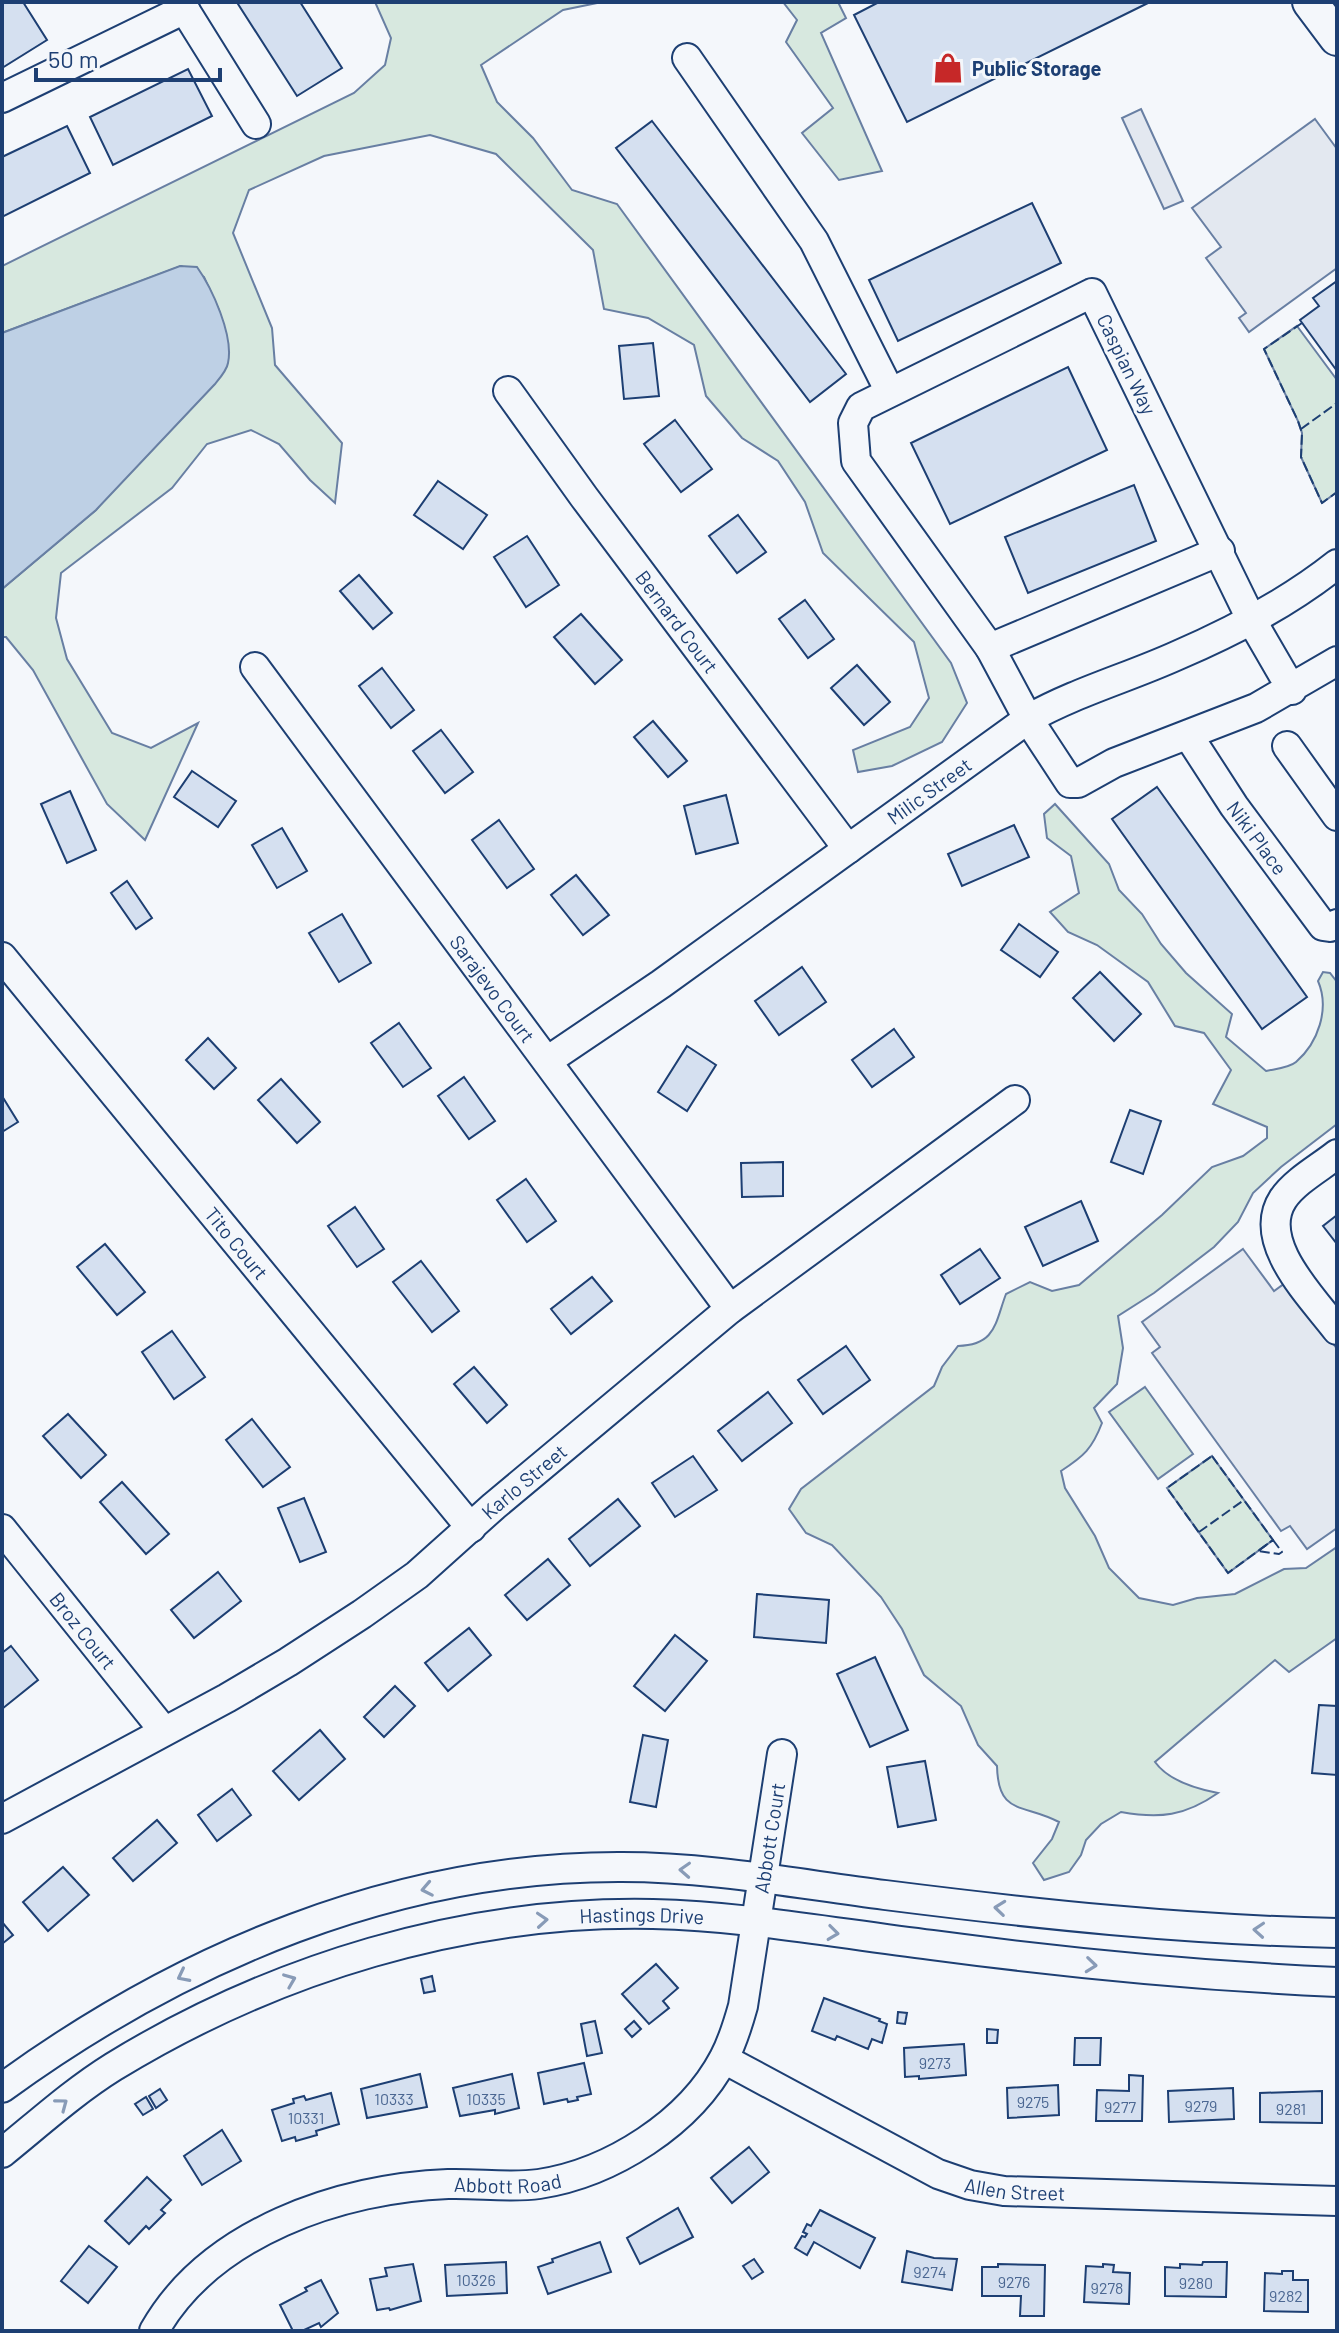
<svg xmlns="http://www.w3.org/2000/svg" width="1339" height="2333" viewBox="0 0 1339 2333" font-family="Barlow,sans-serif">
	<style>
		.green { fill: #d7e8df; stroke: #687fa3; stroke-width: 2 }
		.parking { fill: #e3e8f0; stroke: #687fa3; stroke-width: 2 }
		.water { fill: #bed0e5; stroke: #687fa3; stroke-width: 2 }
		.building { fill: #d5e0f0; stroke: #1d3f73; stroke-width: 2 }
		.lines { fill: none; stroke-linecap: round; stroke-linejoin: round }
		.minor-casing { stroke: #1d3f73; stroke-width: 32 }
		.major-casing { stroke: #1d3f73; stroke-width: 38 }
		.minor { stroke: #f4f7fb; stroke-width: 28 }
		.major { stroke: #f4f7fb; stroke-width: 34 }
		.fence { stroke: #1d3f73; stroke-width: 2; stroke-dasharray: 10 4; stroke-linecap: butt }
		.oneway { stroke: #889bb7 }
		.labels { text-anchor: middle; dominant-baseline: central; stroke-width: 6; stroke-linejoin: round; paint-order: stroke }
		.number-label { font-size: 16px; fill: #4b6792 }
		.poi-label { font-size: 20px; font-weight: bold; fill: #1d3f73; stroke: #f4f7fb; text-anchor: start }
		.street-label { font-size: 20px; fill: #1d3f73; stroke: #f4f7fb }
	</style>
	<rect width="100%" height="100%" fill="#f4f7fb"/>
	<g class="green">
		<polygon points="375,2 602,2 563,10 481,65 497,102 533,138 572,190 617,204 951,663 967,703 942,742 892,766 858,772 853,750 910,727 929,698 914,642 823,553 805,502 778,461 742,438 706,396 694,345 648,318 604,309 593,250 496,154 430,135 324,156 249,190 233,233 272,328 275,365 342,443 335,503 310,480 279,444 251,430 207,444 172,488 61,573 56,618 67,659 112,733 151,748 198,723 145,840 107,804 33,670 6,637 2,637 2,589 96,510 228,344 219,310 204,277 181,266 2,333 2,266 354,93 385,65 391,38"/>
		<polygon points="783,2 838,2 846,18 821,33 882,171 839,180 802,133 833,108 786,42 797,20"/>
		<polygon points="1297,326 1337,380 1337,492 1322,503 1301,457 1302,433 1298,421 1264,349"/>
		<path d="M1055 804 1109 864 1119 890 1142 914 1161 944 1186 973 1232 1014 1226 1037 1266 1071C1275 1069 1289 1068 1296 1062 1318 1043 1330 1009 1318 981L1323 972 1330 973 1337 982V1124L1281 1167 1253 1193 1238 1222 1214 1247 1154 1293 1118 1316 1123 1348 1117 1384 1094 1408 1102 1423C1092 1449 1084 1456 1061 1471L1065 1488 1095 1536 1109 1568 1139 1598 1173 1605 1197 1598 1235 1594 1284 1569 1306 1568 1337 1547V1638L1289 1672 1275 1660 1155 1762C1168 1780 1197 1789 1218 1793 1185 1816 1160 1819 1121 1812L1101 1824 1086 1840 1081 1855 1069 1872 1044 1880 1033 1863 1052 1839 1059 1822C1023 1803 998 1816 997 1766L978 1745 961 1706 924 1675 902 1629 881 1597 832 1545 806 1533 789 1509 801 1489 934 1386 942 1367 958 1346C996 1345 995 1323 1006 1294L1030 1282 1052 1291 1079 1285 1162 1215 1212 1167 1243 1156 1267 1138V1127L1213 1104 1231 1070 1204 1033 1175 1026 1148 982 1097 945 1068 932 1050 912 1079 893 1071 856 1047 838 1044 814Z"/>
		<polygon points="1145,1387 1193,1454 1158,1479 1109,1412"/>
		<polygon points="1212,1456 1273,1540 1228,1573 1167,1488"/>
	</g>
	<g class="parking">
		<polygon points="1141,109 1183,201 1164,209 1122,118"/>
		<polygon points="1315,119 1337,149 1337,268 1249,332 1239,318 1246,313 1206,258 1221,247 1192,208"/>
		<polygon points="1243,1249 1274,1291 1288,1281 1337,1349 1337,1528 1307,1549 1290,1526 1281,1531 1152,1353 1160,1347 1142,1322"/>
	</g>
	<path class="water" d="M180 266 197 267C212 288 234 336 228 363 227 370 220 378 215 384L96 510 2 589V333Z"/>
	<g class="building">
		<polygon points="2,2 23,2 47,40 2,68"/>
		<polygon points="241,2 300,2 342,68 297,96 238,4"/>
		<polygon points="879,2 1150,2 907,122 854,15"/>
		<polygon points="188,69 212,116 113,165 90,117"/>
		<polygon points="652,121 846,374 810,402 616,148"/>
		<polygon points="67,126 90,173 2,217 2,157"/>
		<polygon points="1032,203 1061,263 898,341 869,280"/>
		<polygon points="1337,281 1337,371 1300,320 1319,306 1313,298"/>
		<polygon points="653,343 659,396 624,399 619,346"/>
		<polygon points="1068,367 1107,450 950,524 911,443"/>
		<polygon points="675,420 712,469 681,492 644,444"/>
		<polygon points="438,481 487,515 463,549 414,515"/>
		<polygon points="1134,485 1156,541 1028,593 1005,537"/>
		<polygon points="738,515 766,552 737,573 709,536"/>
		<polygon points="527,536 559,585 526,607 494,557"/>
		<polygon points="359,575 392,613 373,629 340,591"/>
		<polygon points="805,600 834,639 808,658 779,619"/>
		<polygon points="581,614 622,660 595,684 554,637"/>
		<polygon points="857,665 890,702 864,725 831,688"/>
		<polygon points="382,668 414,710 391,728 359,686"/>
		<polygon points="653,721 687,761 668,777 634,737"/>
		<polygon points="441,730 473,772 445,793 413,751"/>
		<polygon points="192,771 236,801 218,827 174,797"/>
		<polygon points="1157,787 1307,997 1262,1029 1112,819"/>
		<polygon points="70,791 96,850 67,863 41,804"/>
		<polygon points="726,795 738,843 696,854 684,806"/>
		<polygon points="499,820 534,869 507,888 472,840"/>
		<polygon points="1014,825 1029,857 962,886 948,854"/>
		<polygon points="282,828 307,871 277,888 252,845"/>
		<polygon points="576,875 609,915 583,935 551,895"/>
		<polygon points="127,881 152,918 136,929 111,893"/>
		<polygon points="342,914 371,963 339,982 309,933"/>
		<polygon points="1019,924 1058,952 1040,977 1001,950"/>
		<polygon points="802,967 826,1002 779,1035 755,1001"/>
		<polygon points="1100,972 1141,1014 1114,1041 1073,998"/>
		<polygon points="399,1023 431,1068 403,1087 371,1043"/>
		<polygon points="894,1029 914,1057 872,1087 852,1060"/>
		<polygon points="208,1038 236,1068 214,1089 186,1060"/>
		<polygon points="687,1046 716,1065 687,1111 658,1092"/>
		<polygon points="464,1077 495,1121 469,1139 438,1096"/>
		<polygon points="281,1079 320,1122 297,1143 258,1100"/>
		<polygon points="2,1096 18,1122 2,1132"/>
		<polygon points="1130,1110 1161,1121 1143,1174 1111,1162"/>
		<polygon points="783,1162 783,1196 742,1197 741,1163"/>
		<polygon points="526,1179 556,1221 527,1242 497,1200"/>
		<polygon points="1081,1201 1098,1241 1043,1266 1025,1227"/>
		<polygon points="355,1207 384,1249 357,1267 328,1226"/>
		<polygon points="1337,1215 1337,1244 1323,1226"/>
		<polygon points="105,1244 145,1292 117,1315 77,1267"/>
		<polygon points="980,1249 1000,1278 960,1304 941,1275"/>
		<polygon points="421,1261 459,1311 432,1332 393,1282"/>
		<polygon points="592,1277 612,1301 571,1334 551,1309"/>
		<polygon points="172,1331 205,1377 174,1399 142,1352"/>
		<polygon points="846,1346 870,1380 823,1414 798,1380"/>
		<polygon points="474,1367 507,1405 487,1423 454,1384"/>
		<polygon points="768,1392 792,1423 742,1461 718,1431"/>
		<polygon points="68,1414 106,1455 81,1478 43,1436"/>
		<polygon points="252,1419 290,1467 263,1487 226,1440"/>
		<polygon points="693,1456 717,1490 675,1517 652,1483"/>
		<polygon points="122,1482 169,1534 146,1554 100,1502"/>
		<polygon points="304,1498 326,1552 300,1562 278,1508"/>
		<polygon points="618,1499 640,1526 590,1566 569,1539"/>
		<polygon points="548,1559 570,1585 527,1620 505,1595"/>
		<polygon points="218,1572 241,1601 194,1638 171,1610"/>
		<polygon points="757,1594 829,1600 826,1643 754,1637"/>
		<polygon points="469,1628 491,1655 448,1691 425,1663"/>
		<polygon points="675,1635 707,1661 665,1711 634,1686"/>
		<polygon points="11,1646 38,1680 2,1709 2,1653"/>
		<polygon points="875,1657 908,1730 870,1747 837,1674"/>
		<polygon points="395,1686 415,1706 384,1737 364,1717"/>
		<polygon points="1319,1705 1337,1706 1337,1775 1312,1773"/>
		<polygon points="320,1730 345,1759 299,1800 273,1771"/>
		<polygon points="643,1735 668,1740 656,1807 630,1802"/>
		<polygon points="925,1761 936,1820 898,1827 887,1767"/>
		<polygon points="232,1789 251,1815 217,1841 198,1815"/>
		<polygon points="157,1820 177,1843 133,1881 113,1858"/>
		<polygon points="63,1867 89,1895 48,1931 23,1902"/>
		<polygon points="2,1922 13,1935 2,1944"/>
		<polygon points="656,1964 678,1988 663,2001 669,2008 649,2024 622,1994"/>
		<polygon points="432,1976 435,1991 424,1993 421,1979"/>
		<polygon points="824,1998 880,2019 879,2021 887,2024 882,2043 872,2039 868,2049 837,2036 835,2040 812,2031"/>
		<polygon points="898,2012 907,2013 905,2024 897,2023"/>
		<polygon points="595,2021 602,2053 587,2056 581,2024"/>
		<polygon points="634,2021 641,2029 632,2037 625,2029"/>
		<polygon points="987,2029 998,2030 997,2043 987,2043"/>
		<polygon points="1075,2038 1101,2038 1100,2065 1074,2065"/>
		<polygon points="964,2044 966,2075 919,2079 919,2076 905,2077 904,2048"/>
		<polygon points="584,2063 591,2094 577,2097 578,2100 568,2102 567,2099 544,2104 538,2073"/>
		<polygon points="420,2074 427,2107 367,2118 361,2089"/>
		<polygon points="512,2074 519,2108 495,2114 495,2110 460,2116 453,2088"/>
		<polygon points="1129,2075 1143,2076 1142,2121 1096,2121 1097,2090 1129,2091"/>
		<polygon points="1058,2085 1059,2115 1008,2118 1007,2088"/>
		<polygon points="1233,2088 1234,2119 1169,2122 1168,2091"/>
		<polygon points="160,2089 167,2100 156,2108 149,2096"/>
		<polygon points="1322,2091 1322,2123 1260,2122 1260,2093"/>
		<polygon points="331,2093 339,2124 316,2131 317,2135 296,2141 295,2137 282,2141 272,2110 294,2103 293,2099 304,2096 306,2100"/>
		<polygon points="146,2097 153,2109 143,2115 135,2104"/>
		<polygon points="222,2130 241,2161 202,2185 184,2156"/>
		<polygon points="749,2147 769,2172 732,2203 711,2178"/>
		<polygon points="147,2177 171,2200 161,2210 165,2213 149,2229 146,2226 129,2244 105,2221"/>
		<polygon points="678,2208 693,2237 640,2264 627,2238"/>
		<polygon points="820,2210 875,2238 860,2268 814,2242 807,2255 795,2248 802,2236 805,2237 807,2234 803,2232 807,2224 811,2226"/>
		<polygon points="600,2242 611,2272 548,2294 538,2267 553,2262 552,2259"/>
		<polygon points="89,2246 117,2267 88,2303 61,2281"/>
		<polygon points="907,2251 934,2258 957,2259 952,2290 902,2282"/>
		<polygon points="754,2259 763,2272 752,2279 743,2266"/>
		<polygon points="506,2262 507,2293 447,2296 445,2265"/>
		<polygon points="1203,2262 1227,2262 1226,2297 1165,2296 1165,2267 1180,2268 1180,2264 1202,2265"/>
		<polygon points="413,2264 421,2301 390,2310 389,2308 377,2310 370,2279 387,2276 385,2268"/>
		<polygon points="998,2264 1045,2265 1044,2316 1020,2316 1021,2296 982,2296 982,2267 998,2267"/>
		<polygon points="1103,2264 1114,2265 1113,2272 1130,2273 1129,2304 1084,2302 1086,2266 1103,2267"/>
		<polygon points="1282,2271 1293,2271 1293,2280 1308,2280 1308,2312 1264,2311 1265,2273 1282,2274"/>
		<polygon points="321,2280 338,2313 321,2327 319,2323 302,2331 293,2331 280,2305 307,2291 305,2288"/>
	</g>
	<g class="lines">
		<g class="minor-casing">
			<g id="minor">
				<polyline points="180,2 256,124"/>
				<polyline points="687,58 814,241 890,392"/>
				<polyline points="2,98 185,9"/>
				<path id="s1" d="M508 391 584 497 848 849"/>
				<polyline points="990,648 1220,551"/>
				<path id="s2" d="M255 667 730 1309"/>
				<polyline points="1292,690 1252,621 1092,293 861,407 853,423 856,461 990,648 1028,719 1070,783 1078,783 1114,763 1256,708 1337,661"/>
				<path id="s3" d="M1188 735 1234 806 1323 926 1330 927 1337 924"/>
				<polyline points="1287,746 1337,816"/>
				<path id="s4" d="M2 957 471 1528"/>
				<path id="s5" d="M547 1061 661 984 1028 719C1076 692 1127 678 1176 656 1234 631 1288 603 1337 564"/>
				<path d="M1337 1154C1321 1167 1295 1181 1283 1199 1255 1242 1313 1298 1337 1330"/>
				<path id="s6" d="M2 1529 164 1731"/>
				<path id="s7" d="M2 1819 227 1698 288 1662 362 1614 417 1575 494 1506 730 1309 1015 1100"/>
				<path id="s8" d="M724 2059 938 2174 970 2185 1004 2191 1337 2201"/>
				<path d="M2 2088C182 1957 396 1866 622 1867 710 1867 798 1884 885 1895 1035 1914 1186 1930 1337 1933"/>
				<path id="s9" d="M2 2153C38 2124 73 2092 113 2067 273 1969 464 1910 653 1914 746 1916 840 1934 932 1945 1067 1963 1201 1976 1337 1982"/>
				<path id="s10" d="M154 2331C210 2232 341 2188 448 2184 478 2183 509 2188 539 2184 611 2173 690 2123 724 2058 733 2041 738 2024 743 2006L782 1754"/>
			</g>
		</g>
		<g class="major-casing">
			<polyline id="major" points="1310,2 1337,38"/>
		</g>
		<use href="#minor" class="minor"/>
		<use href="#major" class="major"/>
		<g class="fence">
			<polyline points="1302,323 1264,349 1298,421 1302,433 1301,457 1322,503 1337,492"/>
			<polyline points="1301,429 1337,403"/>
			<polygon points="1212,1456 1273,1540 1228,1573 1167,1488"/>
			<polyline points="1199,1532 1244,1500"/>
			<polygon points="1273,1540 1282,1552 1279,1554 1258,1551"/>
		</g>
	</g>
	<defs><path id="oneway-chevron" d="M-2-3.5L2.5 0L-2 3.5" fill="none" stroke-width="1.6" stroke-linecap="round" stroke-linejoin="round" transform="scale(2)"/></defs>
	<g class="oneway">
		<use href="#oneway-chevron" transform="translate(685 1870) rotate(-177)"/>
		<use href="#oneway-chevron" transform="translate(427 1889) rotate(169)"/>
		<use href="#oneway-chevron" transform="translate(1000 1908) rotate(-174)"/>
		<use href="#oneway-chevron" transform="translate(542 1920) rotate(-4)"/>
		<use href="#oneway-chevron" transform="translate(1259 1930) rotate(-176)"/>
		<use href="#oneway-chevron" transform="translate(833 1933) rotate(7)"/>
		<use href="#oneway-chevron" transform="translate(1091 1965) rotate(6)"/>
		<use href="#oneway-chevron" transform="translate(183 1976) rotate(153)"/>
		<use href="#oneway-chevron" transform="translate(290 1980) rotate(-22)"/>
		<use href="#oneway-chevron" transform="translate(62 2104) rotate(-37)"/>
	</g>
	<defs>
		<g id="shop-bare" transform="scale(2.4)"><path d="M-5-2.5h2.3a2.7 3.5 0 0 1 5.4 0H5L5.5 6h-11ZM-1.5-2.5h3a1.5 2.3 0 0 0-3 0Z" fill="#c62828" stroke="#f4f7fb" stroke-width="2.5" paint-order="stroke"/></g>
	</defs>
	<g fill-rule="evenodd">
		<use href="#shop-bare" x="948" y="68"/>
	</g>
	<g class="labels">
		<g class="number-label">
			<text x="935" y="2062">9273</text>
			<text x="394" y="2098">10333</text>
			<text x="486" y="2098">10335</text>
			<text x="1033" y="2101">9275</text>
			<text x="1201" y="2105">9279</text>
			<text x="1120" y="2106">9277</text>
			<text x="1291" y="2108">9281</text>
			<text x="306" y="2117">10331</text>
			<text x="930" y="2271">9274</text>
			<text x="476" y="2279">10326</text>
			<text x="1014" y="2281">9276</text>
			<text x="1196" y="2282">9280</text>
			<text x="1107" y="2287">9278</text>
			<text x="1286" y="2295">9282</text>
		</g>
		<g class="poi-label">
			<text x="972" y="68">Public Storage</text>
		</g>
		<g class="street-label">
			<text transform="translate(1127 364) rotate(64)">Caspian Way</text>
			<text stroke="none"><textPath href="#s1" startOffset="286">Bernard Court</textPath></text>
			<text stroke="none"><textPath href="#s5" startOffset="468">Milic Street</textPath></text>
			<text stroke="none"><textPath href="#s3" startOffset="124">Niki Place</textPath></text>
			<text stroke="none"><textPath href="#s2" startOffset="400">Sarajevo Court</textPath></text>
			<text stroke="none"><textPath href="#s4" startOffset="370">Tito Court</textPath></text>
			<text stroke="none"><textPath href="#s7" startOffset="624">Karlo Street</textPath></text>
			<text stroke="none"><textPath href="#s6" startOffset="130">Broz Court</textPath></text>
			<text stroke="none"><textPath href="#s10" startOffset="890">Abbott Court</textPath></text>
			<text stroke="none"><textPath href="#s9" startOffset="698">Hastings Drive</textPath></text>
			<text stroke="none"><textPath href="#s10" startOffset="402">Abbott Road</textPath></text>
			<text stroke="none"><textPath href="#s8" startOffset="322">Allen Street</textPath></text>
		</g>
	</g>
	<rect width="1339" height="2333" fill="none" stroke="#1d3f73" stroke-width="8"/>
	<path d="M36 68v12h184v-12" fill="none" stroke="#1d3f73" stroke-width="4"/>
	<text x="48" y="68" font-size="24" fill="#1d3f73" stroke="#f4f7fb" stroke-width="6" paint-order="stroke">50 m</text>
</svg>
